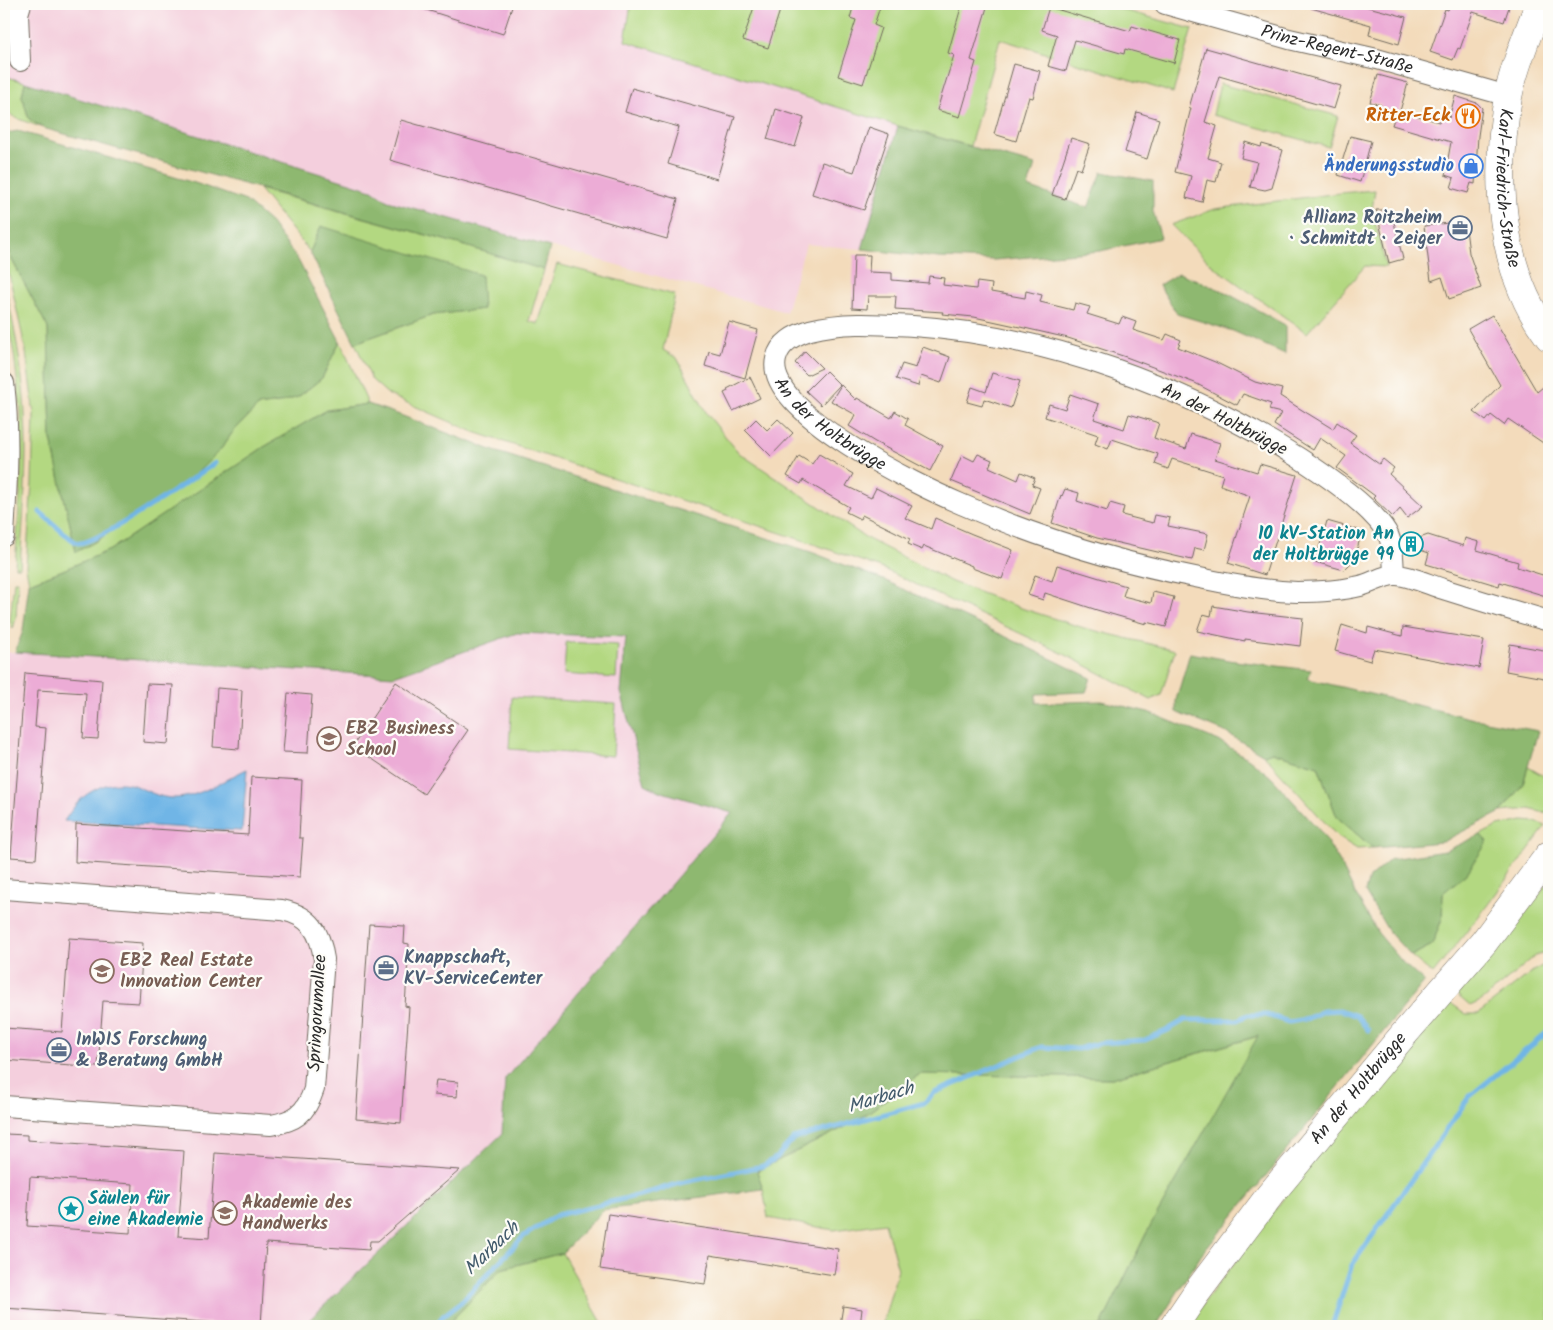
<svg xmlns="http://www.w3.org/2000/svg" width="1553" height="1330" viewBox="0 0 1553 1330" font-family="Kalam,sans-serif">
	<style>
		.built { fill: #f4cfdd }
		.green { fill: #b3d881; stroke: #6f8256 }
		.forest { fill: #8eb86f; stroke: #5c724d }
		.water { fill: #6fb5e6; stroke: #4d7088 }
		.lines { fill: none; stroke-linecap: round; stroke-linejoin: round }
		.stream { stroke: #6fb5e6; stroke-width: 5 }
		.building { fill: #ecacd6; fill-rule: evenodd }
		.street-casing { stroke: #71695d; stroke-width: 22 }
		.secondary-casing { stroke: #71695d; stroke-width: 29 }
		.street { stroke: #fff; stroke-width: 20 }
		.secondary { stroke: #fff; stroke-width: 28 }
		.labels { text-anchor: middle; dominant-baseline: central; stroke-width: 4.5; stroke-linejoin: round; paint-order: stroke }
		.street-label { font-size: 18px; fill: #2b2b2b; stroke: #fdfcf7 }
		.food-label { font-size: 18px; font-weight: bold; fill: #c56008; stroke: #fdfcf7; text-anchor: end }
		.shop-label { font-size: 18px; font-weight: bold; fill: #366cbe; stroke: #fdfcf7; text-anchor: end }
		.service-label { font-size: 18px; font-weight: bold; fill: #4e5e75; stroke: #fdfcf7; text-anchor: start }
		.culture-label { font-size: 18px; font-weight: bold; fill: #0d838f; stroke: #fdfcf7; text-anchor: end }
		.education-label { font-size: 18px; font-weight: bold; fill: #785e54; stroke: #fdfcf7; text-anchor: start }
		.water-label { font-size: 19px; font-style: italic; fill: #435b6c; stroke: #fdfcf7 }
	</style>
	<rect width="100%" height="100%" fill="#fdfcf7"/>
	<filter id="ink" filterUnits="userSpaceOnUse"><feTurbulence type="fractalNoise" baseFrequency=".02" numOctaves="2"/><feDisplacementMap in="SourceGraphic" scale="10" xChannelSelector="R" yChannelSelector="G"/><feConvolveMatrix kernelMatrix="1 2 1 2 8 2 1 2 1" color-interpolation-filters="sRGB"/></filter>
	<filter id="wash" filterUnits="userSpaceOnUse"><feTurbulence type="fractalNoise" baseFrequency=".0096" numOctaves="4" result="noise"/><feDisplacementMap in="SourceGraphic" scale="20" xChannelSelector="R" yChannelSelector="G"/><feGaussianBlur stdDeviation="1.12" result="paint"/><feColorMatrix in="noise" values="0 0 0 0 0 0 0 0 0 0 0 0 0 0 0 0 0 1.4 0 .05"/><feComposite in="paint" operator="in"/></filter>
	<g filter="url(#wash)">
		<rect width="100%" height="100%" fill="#f3dbbb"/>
		<g class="built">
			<polygon points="4,4 631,4 625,41 898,126 862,249 806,244 786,312 388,201 372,190 4,76"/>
			<polygon points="517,633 626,637 621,692 732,813 505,1079 502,1134 346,1326 4,1326 4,652 14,652 15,650 394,676"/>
		</g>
		<g class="green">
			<polygon points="631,4 1102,4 1192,29 1173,93 1000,39 970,146 898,126 625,41"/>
			<path d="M4 76 25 82 22 96 29 119 43 128C4 113 4 120 4 76Z"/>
			<polygon points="1220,84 1338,116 1329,147 1213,115"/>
			<polygon points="259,189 459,244 544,270 529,321 538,324 557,264 675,295 663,350 677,358 707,414 739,453 868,539 952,582 1024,609 1084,628 1175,650 1161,695 1151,700 1062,653 881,568 808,542 474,432 389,395 372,380 355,343 433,315 483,309 482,296 321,227 310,252"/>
			<polygon points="1375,190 1372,209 1386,267 1365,266 1307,333 1213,266 1171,225 1215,209 1340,193"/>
			<polygon points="4,232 12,260 48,328 51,439 76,551 93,543 187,483 221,449 232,433 258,406 279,403 298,397 322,378 340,341 368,404 327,410 264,447 110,550 63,570 29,583 26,567 32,483 34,415 26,352 4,251"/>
			<path d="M4 282C14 325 23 369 25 414 28 465 23 516 20 567H15L21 479V412L14 354 4 300Z"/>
			<polygon points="14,581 18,581 16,618 13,629 10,622"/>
			<polygon points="566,642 618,645 616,678 564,674"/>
			<polygon points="512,697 616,704 613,756 509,749"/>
			<polygon points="1272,752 1318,766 1337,817 1373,848 1357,849 1338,837 1264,755"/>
			<polygon points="1528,767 1549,779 1549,814 1529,809 1501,812 1523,784"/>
			<polygon points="1523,821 1535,822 1546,826 1483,911 1433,974 1411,956 1432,945 1442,919 1443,892 1467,873 1487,841 1480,835 1498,826"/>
			<polygon points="1549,881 1549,954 1546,953 1535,956 1483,1000 1470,1006 1457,995 1513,928"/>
			<polygon points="1547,963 1549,964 1549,1326 1186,1326 1332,1135 1449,1002 1466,1014 1478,1014 1533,971"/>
			<polygon points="1259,1036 1146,1234 1101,1326 882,1326 898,1269 885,1223 834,1230 768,1218 763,1189 757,1171 857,1121 920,1074 1112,1078"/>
			<polygon points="562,1253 604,1326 446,1326 501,1269"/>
		</g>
		<g class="forest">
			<polygon points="25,82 372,190 388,201 550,247 544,270 459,244 43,128 29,119 22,96"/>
			<polygon points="898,126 1035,165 1028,187 1088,208 1102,172 1153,181 1153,211 1161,238 1100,251 994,260 939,258 862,249"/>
			<polygon points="18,131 195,183 246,201 271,223 298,260 340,341 322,378 298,397 279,403 258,406 232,433 221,449 187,483 93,543 76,552 51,439 48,328 12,260 4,232 4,138 7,133"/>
			<polygon points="321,226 481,275 483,309 433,315 355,343 310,252"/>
			<polygon points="1179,273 1223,291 1285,325 1285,354 1233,331 1177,314 1159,285"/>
			<polygon points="368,404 400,415 494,451 811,552 886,581 998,633 1091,678 1086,692 1036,694 1036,703 1102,701 1148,712 1219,741 1249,759 1271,777 1321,832 1339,861 1356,895 1378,933 1404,964 1424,982 1202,1254 1156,1326 1101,1326 1146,1234 1258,1036 1112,1078 920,1074 857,1121 757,1171 763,1189 603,1210 562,1253 501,1269 446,1326 303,1326 502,1134 505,1079 732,813 659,791 645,784 621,692 626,637 517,633 394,676 15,652 23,631 29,583 63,570 110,550 264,447 327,410"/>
			<polygon points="1190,653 1235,661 1311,670 1308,679 1470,718 1538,731 1523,784 1501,812 1442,842 1373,848 1337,817 1318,766 1272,752 1264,755 1223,731 1176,712 1176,700"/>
			<polygon points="1480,835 1488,841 1467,873 1443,893 1442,919 1432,945 1411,956 1389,932 1365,892 1369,878 1391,859 1445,851"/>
		</g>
		<path class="water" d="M247 769 242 831 64 821C69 814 74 806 80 800 94 787 115 779 133 785 146 790 159 798 173 798 197 799 225 779 247 769Z"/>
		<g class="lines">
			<g class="stream">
				<path d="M40 512C47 518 72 542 78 543 96 545 195 477 215 463"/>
				<polyline points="435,1326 443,1316 460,1303 524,1236 557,1215 648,1193 680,1183 763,1166 776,1158 793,1139 924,1103 934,1093 1041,1047 1078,1049 1100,1043 1145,1040 1166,1031 1185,1020 1237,1020 1248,1015 1267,1015 1289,1022 1306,1019 1323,1011 1340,1010 1357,1016 1368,1030"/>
				<polyline points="1332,1326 1352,1265 1469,1097 1549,1031"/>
			</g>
		</g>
		<g id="blocks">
			<g class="building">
				<polygon points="417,4 513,4 503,34 417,7"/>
				<polygon points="755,4 782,4 768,48 743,40"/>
				<polygon points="854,4 881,4 874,25 881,28 863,84 838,76 856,20 850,18"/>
				<polygon points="962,4 988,4 971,60 976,62 960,117 937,110 954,55 948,53"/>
				<polygon points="1311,4 1357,4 1406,17 1399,44 1369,35 1371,25 1311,8"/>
				<polygon points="1450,4 1510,4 1504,22 1473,12 1460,49 1458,48 1453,60 1430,52 1445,9 1448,10"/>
				<polygon points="1049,7 1130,31 1132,26 1180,40 1174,63 1125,49 1124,54 1075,40 1066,71 1048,66 1057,35 1042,30"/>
				<polygon points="1206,48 1341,86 1334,109 1219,76 1205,122 1217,126 1208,158 1221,162 1216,182 1207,180 1202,202 1186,198 1191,176 1175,172 1191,108 1189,108"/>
				<polygon points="1014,64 1040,71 1033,98 1029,97 1016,141 994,134"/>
				<polygon points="1378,75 1408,83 1400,111 1439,122 1441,115 1449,118 1455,96 1477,103 1482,108 1478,136 1475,184 1471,183 1468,193 1451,188 1454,178 1445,175 1451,142 1392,125 1396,113 1379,108 1381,105 1370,102"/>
				<polygon points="632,88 735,117 717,179 668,164 679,127 625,112"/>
				<polygon points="776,109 804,118 795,147 767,139"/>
				<polygon points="1137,112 1159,119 1147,159 1125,152"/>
				<polygon points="401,120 678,199 667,239 390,160"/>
				<polygon points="869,127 889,134 864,210 812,194 822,162 854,172"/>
				<polygon points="1350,136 1371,141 1360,182 1338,175"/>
				<polygon points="1071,138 1090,144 1081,170 1076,168 1065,199 1052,195"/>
				<polygon points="1245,142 1261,147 1262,144 1283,150 1272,188 1265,190 1250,187 1257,162 1241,158"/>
				<polygon points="1376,210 1391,210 1403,259 1389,263"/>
				<polygon points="1465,221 1469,253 1481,288 1449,299 1442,277 1431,281 1424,226"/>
				<polygon points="854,255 870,255 869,272 892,273 892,280 928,283 929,276 936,277 944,278 943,285 976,289 977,282 992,284 991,292 1025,298 1026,291 1042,295 1040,302 1073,310 1075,303 1090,307 1087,314 1119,324 1122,317 1136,322 1133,330 1164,340 1167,334 1181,340 1178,347 1215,362 1255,382 1282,389 1280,396 1302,410 1333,429 1337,422 1356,435 1350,443 1379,464 1383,459 1394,468 1389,474 1423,506 1407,518 1400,509 1393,517 1373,498 1375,496 1337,468 1346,456 1320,438 1313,450 1274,425 1281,413 1269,410 1271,404 1243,394 1237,405 1195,383 1126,357 1068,338 1020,327 974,317 942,314 943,312 895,309 896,296 868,296 867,309 852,308"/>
				<polygon points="1492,315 1537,392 1549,382 1549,447 1508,419 1504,425 1491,415 1486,421 1474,412 1500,385 1468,329"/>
				<polygon points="729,322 758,330 745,378 705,366 709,351 720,354"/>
				<polygon points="923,347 950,357 941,383 921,376 918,386 896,379 902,364 916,368"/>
				<polygon points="805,351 822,368 807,375 795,363"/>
				<polygon points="826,371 840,385 821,405 806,391"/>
				<polygon points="992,373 1020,381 1011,408 984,399 982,406 967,402 972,387 986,392"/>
				<polygon points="750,377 760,398 733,411 724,393 728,391 727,389"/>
				<polygon points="841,385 856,400 857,398 891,418 895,411 908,419 905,425 943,446 930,471 875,442 849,426 856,415 831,401"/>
				<polygon points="1070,394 1099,404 1094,419 1124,429 1129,414 1159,423 1154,438 1186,449 1191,434 1220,443 1215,459 1257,472 1260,464 1297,475 1265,575 1228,563 1250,496 1220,485 1223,475 1172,459 1168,469 1155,464 1158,454 1112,439 1108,449 1095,444 1098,435 1045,417 1049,404 1065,409"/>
				<polygon points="756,419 767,430 778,419 793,433 771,456 745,430"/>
				<polygon points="819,454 853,474 846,486 871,498 876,488 912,506 905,518 931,529 935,518 972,534 1013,550 1002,579 972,568 972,566 924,546 922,550 908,544 910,539 862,515 860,519 846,512 849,507 803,480 801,484 787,476 799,456 812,464"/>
				<polygon points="978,454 992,460 989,467 1018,480 1021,472 1035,478 1032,485 1040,488 1030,514 951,481 962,455 974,461"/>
				<polygon points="1065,489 1079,493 1077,501 1107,511 1110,503 1124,507 1122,515 1153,523 1155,515 1170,518 1168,526 1208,534 1204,550 1195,548 1192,560 1097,538 1052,523 1061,495 1062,496"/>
				<polygon points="1327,521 1362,531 1354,560 1344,570 1315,562"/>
				<polygon points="1428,535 1463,546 1465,538 1479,542 1477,550 1518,562 1517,567 1549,577 1549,597 1500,582 1499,586 1426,564 1429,553 1403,544"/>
				<polygon points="1057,565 1126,586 1123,596 1151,603 1153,592 1174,597 1166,627 1146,622 1146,624 1097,610 1045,593 1043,600 1028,595 1035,575 1052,581"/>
				<polygon points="1213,606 1248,612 1303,618 1300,646 1245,639 1245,641 1197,631 1203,614 1211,616"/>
				<polygon points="1342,625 1367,633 1368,627 1402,636 1403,627 1484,640 1479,668 1374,649 1370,661 1335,651"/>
				<polygon points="1510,644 1549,651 1549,679 1506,671"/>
				<polygon points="25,673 102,680 98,739 83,738 86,693 38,690 35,727 46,728 36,859 11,857"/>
				<polygon points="396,682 468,730 424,794 353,746"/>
				<polygon points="147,684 173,685 168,744 143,742"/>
				<polygon points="217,688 242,690 239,749 213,747"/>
				<polygon points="288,693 312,695 308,753 283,752"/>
				<polygon points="251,777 302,780 299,838 303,838 300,877 75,862 76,824 248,835"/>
				<polygon points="369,924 405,926 404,943 409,944 405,1006 409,1007 401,1123 356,1119"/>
				<polygon points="69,938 143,943 139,1003 103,1001 98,1067 4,1060 4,1028 62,1032"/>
				<polygon points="436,1080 458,1082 457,1097 434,1095"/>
				<path d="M5 1134 27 1135V1140L184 1151 178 1236 209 1238 215 1153 460 1170 378 1241H370L369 1250 266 1243 261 1326 4 1308ZM30 1177 133 1184 130 1233 27 1226Z"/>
				<polygon points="608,1214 725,1231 838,1249 834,1275 710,1255 705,1284 600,1269"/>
				<polygon points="843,1306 862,1309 860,1326 840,1325"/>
			</g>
		</g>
	</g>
	<g filter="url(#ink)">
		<use href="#blocks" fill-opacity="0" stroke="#71695d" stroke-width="1"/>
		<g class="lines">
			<g class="street-casing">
				<g id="street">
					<path id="s1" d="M1165 4 1289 39 1377 59 1508 96"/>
					<polyline points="20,61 18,14 21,4"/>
					<path d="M4 383C10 434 7 485 4 536"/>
					<path id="s2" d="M1394 574C1393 559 1394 541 1384 528 1365 502 1327 476 1299 458 1186 387 1047 335 913 326 879 324 844 321 810 330 795 335 780 342 776 359 763 412 921 487 961 504 1036 537 1114 561 1195 577 1228 584 1263 591 1297 592 1318 592 1339 591 1360 586 1372 583 1386 574 1397 575 1411 576 1430 585 1443 589 1478 600 1514 611 1549 621"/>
					<path d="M4 889 282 910C311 916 320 932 324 959L314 1089C306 1114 295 1121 271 1125L4 1106"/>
				</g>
			</g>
			<g class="secondary-casing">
				<g id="secondary">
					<path id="s3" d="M1539 4C1528 34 1514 66 1508 97 1494 177 1499 271 1549 337"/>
					<path id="s4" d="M1174 1326 1197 1292 1270 1195 1405 1033 1484 942 1549 855"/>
				</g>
			</g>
			<use href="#street" class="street"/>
			<use href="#secondary" class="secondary"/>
		</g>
	</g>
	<defs>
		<g id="restaurant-ring" transform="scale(1.25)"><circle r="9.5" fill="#fdfcf7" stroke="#e8710a" stroke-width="1.5"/><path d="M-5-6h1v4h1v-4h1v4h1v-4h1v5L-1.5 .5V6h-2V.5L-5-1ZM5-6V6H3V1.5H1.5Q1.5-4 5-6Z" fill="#e8710a"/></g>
		<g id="shop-ring" transform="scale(1.25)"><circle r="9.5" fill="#fdfcf7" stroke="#3f7fe0" stroke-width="1.5"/><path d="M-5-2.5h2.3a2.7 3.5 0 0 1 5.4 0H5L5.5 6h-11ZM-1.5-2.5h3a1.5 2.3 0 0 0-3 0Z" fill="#3f7fe0"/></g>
		<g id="office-ring" transform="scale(1.25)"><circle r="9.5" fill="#fdfcf7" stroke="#5c6f8a" stroke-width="1.5"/><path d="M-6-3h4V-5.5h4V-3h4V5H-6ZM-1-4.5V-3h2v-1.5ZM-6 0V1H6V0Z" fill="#5c6f8a"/></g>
		<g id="building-ring" transform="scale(1.25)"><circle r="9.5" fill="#fdfcf7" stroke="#0f9aa8" stroke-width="1.5"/><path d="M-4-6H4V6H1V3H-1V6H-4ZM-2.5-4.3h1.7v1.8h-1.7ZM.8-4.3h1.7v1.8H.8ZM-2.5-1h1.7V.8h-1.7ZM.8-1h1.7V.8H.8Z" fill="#0f9aa8"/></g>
		<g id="university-ring" transform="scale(1.25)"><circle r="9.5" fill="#fdfcf7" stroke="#8d6e63" stroke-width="1.5"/><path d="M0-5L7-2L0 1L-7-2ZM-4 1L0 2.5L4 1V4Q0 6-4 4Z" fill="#8d6e63"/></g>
		<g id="sight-ring" transform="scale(1.25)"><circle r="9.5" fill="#fdfcf7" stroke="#0f9aa8" stroke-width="1.5"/><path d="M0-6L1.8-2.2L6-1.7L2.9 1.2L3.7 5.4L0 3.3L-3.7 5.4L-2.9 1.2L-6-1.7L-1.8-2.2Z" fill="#0f9aa8"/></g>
	</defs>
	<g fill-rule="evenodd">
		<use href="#restaurant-ring" x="1468" y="116"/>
		<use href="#shop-ring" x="1471" y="166"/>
		<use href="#office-ring" x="1460" y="228"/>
		<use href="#building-ring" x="1411" y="544"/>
		<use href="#university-ring" x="329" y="739"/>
		<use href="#office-ring" x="386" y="968"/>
		<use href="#university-ring" x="102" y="971"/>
		<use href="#office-ring" x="59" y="1050"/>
		<use href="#sight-ring" x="71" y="1209"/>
		<use href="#university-ring" x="225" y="1213"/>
	</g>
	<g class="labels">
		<g class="street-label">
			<text stroke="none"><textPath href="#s1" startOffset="178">Prinz-Regent-Straße</textPath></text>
			<text stroke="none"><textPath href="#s3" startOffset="190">Karl-Friedrich-Straße</textPath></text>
			<text transform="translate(1224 420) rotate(27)">An der Holtbrügge</text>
			<text stroke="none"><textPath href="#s2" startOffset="811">An der Holtbrügge</textPath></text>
			<text transform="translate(318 1013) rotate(-87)">Springorumallee</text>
			<text stroke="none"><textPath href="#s4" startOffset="301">An der Holtbrügge</textPath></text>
		</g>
		<g class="food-label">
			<text x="1450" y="116">Ritter-Eck</text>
		</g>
		<g class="shop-label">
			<text x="1454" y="166">Änderungsstudio</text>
		</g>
		<g class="service-label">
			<text x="1442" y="218" text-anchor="end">Allianz Roitzheim<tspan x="1442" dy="21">· Schmitdt · Zeiger</tspan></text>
			<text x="404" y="958">Knappschaft,<tspan x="404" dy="21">KV-ServiceCenter</tspan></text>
			<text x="76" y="1040">InWIS Forschung<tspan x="76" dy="21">&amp; Beratung GmbH</tspan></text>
		</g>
		<g class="culture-label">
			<text x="1394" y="534">10 kV-Station An<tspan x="1394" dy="21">der Holtbrügge 99</tspan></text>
			<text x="88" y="1199" text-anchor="start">Säulen für<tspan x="88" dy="21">eine Akademie</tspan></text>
		</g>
		<g class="education-label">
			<text x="346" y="729">EBZ Business<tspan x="346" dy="21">School</tspan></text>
			<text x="120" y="961">EBZ Real Estate<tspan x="120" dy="21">Innovation Center</tspan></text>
			<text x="242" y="1203">Akademie des<tspan x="242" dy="21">Handwerks</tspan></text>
		</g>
		<g class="water-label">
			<text transform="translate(881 1098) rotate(-17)">Marbach</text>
			<text transform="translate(492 1249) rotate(-44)">Marbach</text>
		</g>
	</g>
	<rect width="1553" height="1330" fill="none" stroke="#fdfcf7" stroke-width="20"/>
</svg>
